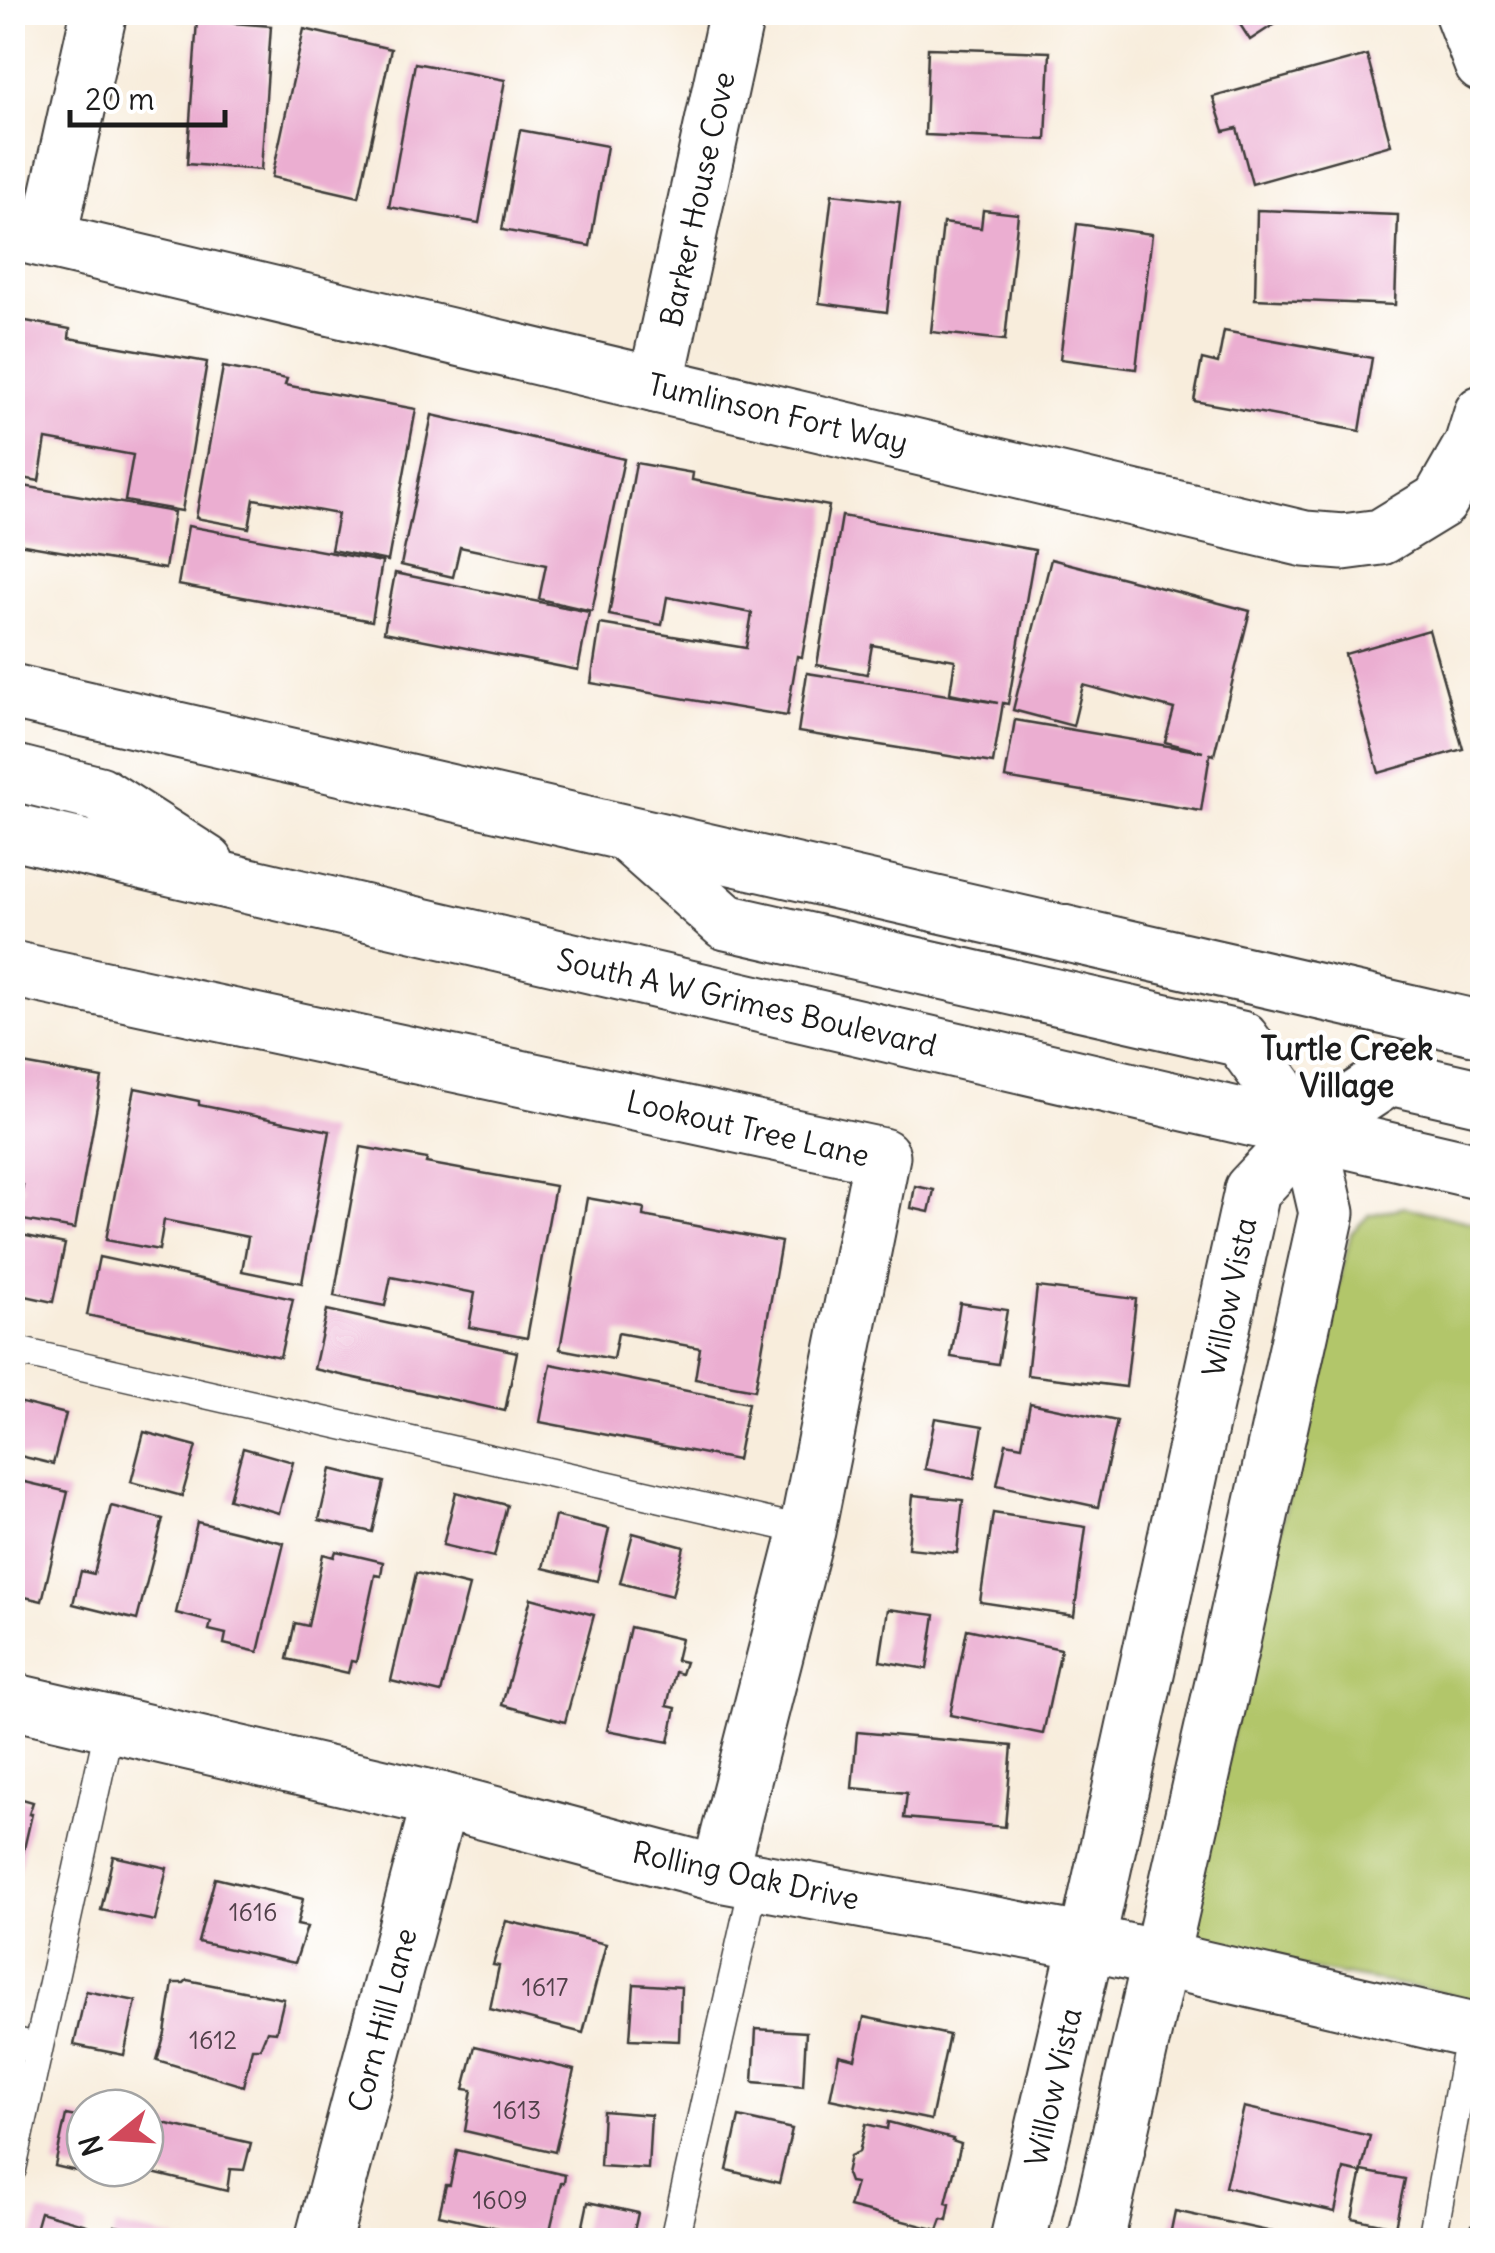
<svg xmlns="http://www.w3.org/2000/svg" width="1495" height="2253" viewBox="0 0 1495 2253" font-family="Delius,sans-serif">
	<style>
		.green { fill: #b2c66a; stroke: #677143; stroke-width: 2.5 }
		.building { fill: #ebaed1 }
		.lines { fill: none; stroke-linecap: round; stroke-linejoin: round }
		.lane-casing { stroke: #3d3b39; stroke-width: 31 }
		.street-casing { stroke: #3d3b39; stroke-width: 59 }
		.secondary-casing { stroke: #3d3b39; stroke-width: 59 }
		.lane { stroke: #fff; stroke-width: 28 }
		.street { stroke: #fff; stroke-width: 55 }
		.secondary { stroke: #fff; stroke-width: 55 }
		.labels { text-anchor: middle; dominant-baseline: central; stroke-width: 9; stroke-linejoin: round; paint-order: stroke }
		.number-label { font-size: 25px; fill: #504049 }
		.street-label { font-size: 30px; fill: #1c1c1c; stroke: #fff }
		.neighbourhood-label { font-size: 32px; font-weight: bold; fill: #1c1c1c; stroke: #fff }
	</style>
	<rect width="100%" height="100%" fill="#fff"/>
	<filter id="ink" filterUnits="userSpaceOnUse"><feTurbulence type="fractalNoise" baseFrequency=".01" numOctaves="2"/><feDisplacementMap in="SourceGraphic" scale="20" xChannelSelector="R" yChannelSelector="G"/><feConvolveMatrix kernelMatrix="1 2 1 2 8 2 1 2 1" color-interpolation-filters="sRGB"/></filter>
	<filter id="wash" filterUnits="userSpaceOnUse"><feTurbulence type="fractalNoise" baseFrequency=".0048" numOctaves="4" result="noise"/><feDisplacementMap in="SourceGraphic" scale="40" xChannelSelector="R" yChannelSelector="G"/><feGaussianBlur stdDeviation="2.25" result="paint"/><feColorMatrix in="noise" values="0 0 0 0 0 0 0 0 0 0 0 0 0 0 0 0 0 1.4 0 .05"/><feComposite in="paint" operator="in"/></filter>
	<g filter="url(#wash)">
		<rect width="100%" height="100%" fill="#f8eddc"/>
		<polygon class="green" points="1404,1207 1482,1225 1482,2003 1435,1991 1202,1950 1184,1935 1351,1233 1369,1215"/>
		<g id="blocks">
			<g class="building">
				<polygon points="1232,12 1293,12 1250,40"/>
				<polygon points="197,20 271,26 261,170 187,164"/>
				<polygon points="304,29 391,49 359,197 272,177"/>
				<polygon points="928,48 1050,52 1046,140 925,135"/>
				<polygon points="1367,55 1391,145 1252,184 1237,128 1224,131 1213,97"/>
				<polygon points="415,63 505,80 479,223 389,207"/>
				<polygon points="520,130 607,146 590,246 502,230"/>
				<polygon points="832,194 900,202 887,312 819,303"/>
				<polygon points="983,210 1018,214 1005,340 931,332 943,223 981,228"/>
				<polygon points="1257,210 1398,215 1395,305 1255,299"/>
				<polygon points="1077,224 1152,234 1136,369 1060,359"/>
				<polygon points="15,319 70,329 69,338 207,362 182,511 125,501 133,455 46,439 39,481 12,476 12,334"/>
				<polygon points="1224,331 1372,358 1360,431 1194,401 1202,359 1218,363"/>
				<polygon points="223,367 287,379 285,385 416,409 388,561 331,550 338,514 254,499 249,528 196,518"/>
				<polygon points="432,415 624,459 592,611 539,599 546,565 460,547 453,577 401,565"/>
				<polygon points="636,463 693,473 692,480 829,506 802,657 797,656 787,716 591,683 600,624 746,648 752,613 667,597 662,625 609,615"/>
				<polygon points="12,484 174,512 165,569 12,543"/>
				<polygon points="842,516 1035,550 1008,704 1003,703 993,763 798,732 807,673 998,703 950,693 955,660 872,645 867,674 817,665"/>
				<polygon points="188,526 382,562 372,621 178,585"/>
				<polygon points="1051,559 1250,611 1214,755 1210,754 1201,811 1005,778 1015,720 1203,752 1165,742 1174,709 1083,685 1073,726 1013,710"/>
				<polygon points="395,573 589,612 578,670 384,632"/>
				<polygon points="1429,630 1463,749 1379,773 1345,654"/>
				<polygon points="12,1062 102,1078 75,1229 17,1219 23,1185 12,1183"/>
				<polygon points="135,1088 199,1101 199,1105 330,1131 302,1283 242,1271 248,1237 164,1220 159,1250 106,1240"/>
				<polygon points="361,1147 427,1159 426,1163 555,1186 527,1338 469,1327 475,1293 391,1277 385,1306 334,1296"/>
				<polygon points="915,1186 934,1190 929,1212 911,1208"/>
				<polygon points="587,1198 644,1208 643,1216 781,1242 755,1390 695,1379 700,1348 618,1333 613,1359 560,1349"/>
				<polygon points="12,1233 65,1244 53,1302 12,1293"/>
				<polygon points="99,1257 293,1299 280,1357 87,1315"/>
				<polygon points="1037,1287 1136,1299 1126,1387 1027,1375"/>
				<polygon points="960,1303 1007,1310 998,1364 951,1357"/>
				<polygon points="327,1310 517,1352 505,1411 314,1369"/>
				<polygon points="551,1364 748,1403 737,1460 540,1422"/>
				<polygon points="14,1401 66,1414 53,1464 12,1454"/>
				<polygon points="1030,1403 1117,1421 1098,1507 997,1485 1006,1443 1022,1446"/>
				<polygon points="935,1418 983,1426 974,1479 925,1469"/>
				<polygon points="144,1432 196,1446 182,1496 131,1482"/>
				<polygon points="243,1448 293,1462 279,1513 229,1499"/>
				<polygon points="331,1469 384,1482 372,1532 319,1520"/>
				<polygon points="12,1479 68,1492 42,1601 12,1594"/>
				<polygon points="456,1492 507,1505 494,1557 443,1545"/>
				<polygon points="913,1495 963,1500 957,1553 908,1548"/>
				<polygon points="111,1506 163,1519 137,1620 73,1604 81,1571 94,1574"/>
				<polygon points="993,1513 1086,1527 1074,1616 980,1602"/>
				<polygon points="555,1516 609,1529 597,1581 543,1568"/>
				<polygon points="197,1522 284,1543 258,1652 224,1644 226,1634 209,1630 211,1622 176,1613"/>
				<polygon points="633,1533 684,1547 672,1596 620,1583"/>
				<polygon points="336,1551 383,1562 381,1576 375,1575 356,1662 351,1661 348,1673 287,1659 295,1623 308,1626 323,1554 334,1557"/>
				<polygon points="416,1573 469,1586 441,1693 391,1681"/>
				<polygon points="531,1598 594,1615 565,1722 502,1705"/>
				<polygon points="888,1609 935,1615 927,1669 880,1661"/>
				<polygon points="630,1627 681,1639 676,1660 685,1662 681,1674 675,1672 667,1706 676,1708 669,1742 607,1730"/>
				<polygon points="967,1629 1061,1649 1043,1734 950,1715"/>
				<polygon points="857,1732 1012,1746 1005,1827 904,1818 907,1793 852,1788"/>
				<polygon points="12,1796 33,1802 29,1814 32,1814 14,1892"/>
				<polygon points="113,1856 167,1868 155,1921 101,1910"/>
				<polygon points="215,1878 303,1899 297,1925 307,1927 295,1963 198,1942"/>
				<polygon points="506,1921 606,1944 583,2033 490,2009 499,1966 493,1965"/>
				<polygon points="187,1980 284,1999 276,2032 267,2031 260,2048 252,2048 243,2086 157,2060 165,2033 173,1983 184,1983"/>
				<polygon points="634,1984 681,1987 679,2041 630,2039"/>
				<polygon points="86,1991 136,2001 124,2055 74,2045"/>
				<polygon points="864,2017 949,2035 931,2120 830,2099 839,2055 855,2059"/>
				<polygon points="756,2029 806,2032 803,2086 753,2082"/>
				<polygon points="475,2046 574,2070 555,2152 465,2131 472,2090 464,2089"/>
				<polygon points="1244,2107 1370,2136 1361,2173 1344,2169 1335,2212 1225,2187"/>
				<polygon points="603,2111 651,2115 648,2169 600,2166"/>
				<polygon points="66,2115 85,2119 85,2168 109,2168 106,2178 55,2166"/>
				<polygon points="739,2117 792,2129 779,2183 727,2170"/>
				<polygon points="145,2119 251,2143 244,2170 230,2169 227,2191 136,2169 145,2168"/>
				<polygon points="888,2122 953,2139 952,2141 961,2144 946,2203 950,2204 947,2220 942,2219 938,2230 849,2207 856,2183 849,2182 846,2174 850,2156 859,2152 866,2124 887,2129"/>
				<polygon points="457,2150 565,2175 564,2183 561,2183 548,2239 439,2215 446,2185 450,2185"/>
				<polygon points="1362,2171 1405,2179 1395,2227 1352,2218"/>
				<polygon points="588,2202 638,2213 632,2240 580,2240"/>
				<polygon points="1175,2211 1296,2237 1295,2240 1169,2240"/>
				<polygon points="40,2212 87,2225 83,2240 32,2240"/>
				<polygon points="1472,2225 1482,2227 1482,2240 1469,2240"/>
				<polygon points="115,2226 177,2239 177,2240 112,2240"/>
			</g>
		</g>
	</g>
	<g filter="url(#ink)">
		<use href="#blocks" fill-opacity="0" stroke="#3d3b39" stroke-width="2.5"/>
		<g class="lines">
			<g class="lane-casing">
				<g id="lane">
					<polyline points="12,1350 807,1531"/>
					<polyline points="12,2041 37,2047"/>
					<polyline points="12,2169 110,1723"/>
					<polyline points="674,2240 755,1880"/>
					<polyline points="1432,2240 1470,2030"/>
				</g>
			</g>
			<g class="street-casing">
				<g id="street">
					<polyline points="1462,12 1482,64"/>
					<polyline points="12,232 1305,539 1343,542 1381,537 1440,501 1472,445 1482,413"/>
					<polyline points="48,240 99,12"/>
					<polyline points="656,385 737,12"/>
					<polyline points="12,969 882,1156 807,1531 719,1874"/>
					<polyline points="12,1701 440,1800 719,1874 1087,1942 1482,2033"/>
					<polyline points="323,2240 440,1800"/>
					<polyline points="1018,2240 1087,1942 1251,1196 1252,1190 1308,1131"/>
					<polyline points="1096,2240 1223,1683 1327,1213 1308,1131"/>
				</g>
			</g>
			<g class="secondary-casing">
				<g id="secondary">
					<polyline points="12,692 1482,1029"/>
					<polyline points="12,772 99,794 206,863"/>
					<polyline points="12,831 1482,1172"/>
					<polyline points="631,838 726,922 1241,1039 1308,1131 1390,1077 1482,1098"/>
				</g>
			</g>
			<use href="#lane" class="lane"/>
			<use href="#street" class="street"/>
			<use href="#secondary" class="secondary"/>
		</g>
	</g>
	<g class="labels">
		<g class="number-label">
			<text x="253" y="1912">1616</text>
			<text x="545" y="1987">1617</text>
			<text x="213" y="2040">1612</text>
			<text x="517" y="2110">1613</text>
			<text x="500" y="2200">1609</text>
		</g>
		<g class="street-label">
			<text transform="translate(697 199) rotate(-78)">Barker House Cove</text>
			<text transform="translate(778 413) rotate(13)">Tumlinson Fort Way</text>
			<text transform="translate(747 1002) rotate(13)">South A W Grimes Boulevard</text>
			<text transform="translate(748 1128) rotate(13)">Lookout Tree Lane</text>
			<text transform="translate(1229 1297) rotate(-78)">Willow Vista</text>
			<text transform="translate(746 1875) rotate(12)">Rolling Oak Drive</text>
			<text transform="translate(382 2020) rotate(-75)">Corn Hill Lane</text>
			<text transform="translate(1053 2087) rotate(-77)">Willow Vista</text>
		</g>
		<g class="neighbourhood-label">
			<text x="1347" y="1048">Turtle Creek<tspan x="1347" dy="37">Village</tspan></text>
		</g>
	</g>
	<rect width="1495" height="2253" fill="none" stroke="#fff" stroke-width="50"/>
	<g transform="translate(115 2138) rotate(252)"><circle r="48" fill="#ffffff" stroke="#a4a4a4" stroke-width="2.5"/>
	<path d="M0-8L18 38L0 25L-18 38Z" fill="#d1495b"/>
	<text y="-15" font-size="28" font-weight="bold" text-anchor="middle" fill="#1c1c1c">N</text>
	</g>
	<path d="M70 110v15h155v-15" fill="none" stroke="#1c1c1c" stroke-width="5"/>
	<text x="85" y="110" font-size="30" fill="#1c1c1c" stroke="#ffffff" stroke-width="8" paint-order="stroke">20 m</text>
</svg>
